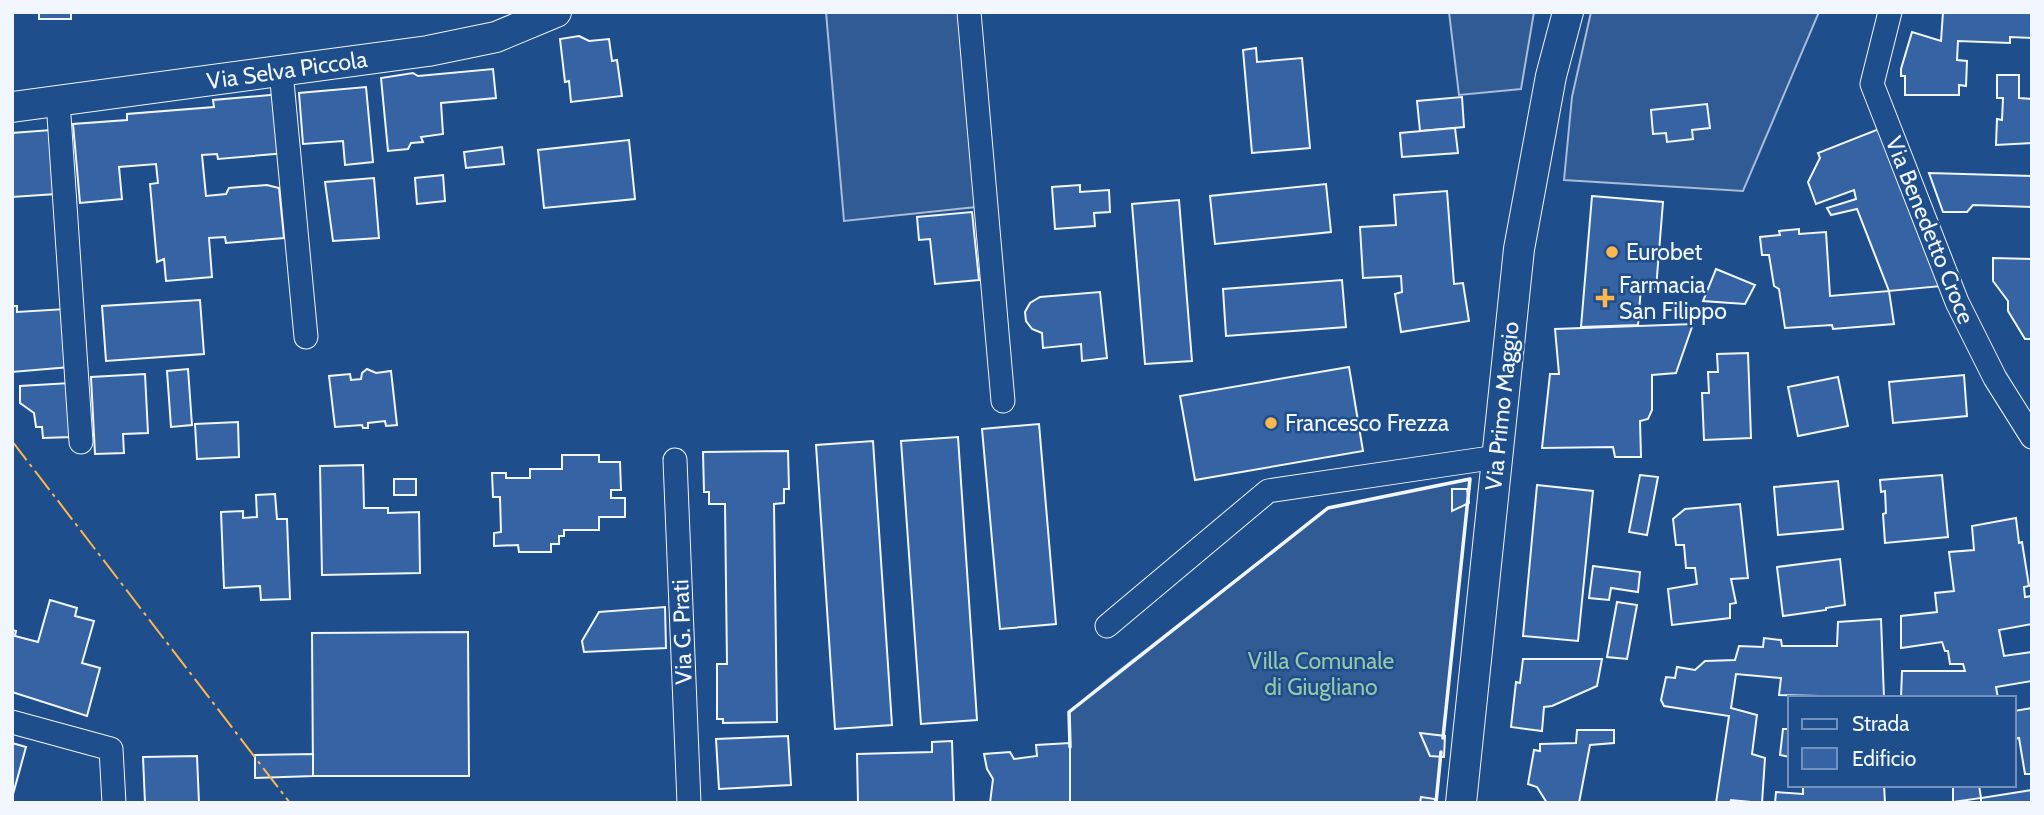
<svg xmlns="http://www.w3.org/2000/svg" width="2044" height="815" viewBox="0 0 2044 815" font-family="Cabin,sans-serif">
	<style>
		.built { fill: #305b95; stroke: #a8bbd7; stroke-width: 2 }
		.building { fill: #3563a3; stroke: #f2f6ff; stroke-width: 2 }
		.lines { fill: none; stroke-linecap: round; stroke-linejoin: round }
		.minor-casing { stroke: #f2f6ff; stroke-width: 25 }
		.tertiary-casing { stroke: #f2f6ff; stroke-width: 32 }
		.minor { stroke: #1f4e8c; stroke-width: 23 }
		.tertiary { stroke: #1f4e8c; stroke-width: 30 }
		.wall { stroke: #f2f6ff; stroke-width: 3.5 }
		.power { stroke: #ffb74d; stroke-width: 2; stroke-dasharray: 24 5 3.5 5; stroke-linecap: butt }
		.poi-dot { fill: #ffb74d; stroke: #1f4e8c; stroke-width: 2.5 }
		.labels { text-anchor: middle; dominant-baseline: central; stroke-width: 5; stroke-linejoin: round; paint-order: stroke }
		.street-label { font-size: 23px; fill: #f2f6ff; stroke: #1f4e8c }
		.poi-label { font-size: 23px; fill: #f2f6ff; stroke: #1f4e8c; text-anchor: start }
		.park-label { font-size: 23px; fill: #97c8a6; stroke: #1f4e8c }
	</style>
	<rect width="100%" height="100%" fill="#1f4e8c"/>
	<g class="built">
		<polygon points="826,12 961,12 976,207 844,221"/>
		<polygon points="1449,12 1534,12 1521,89 1459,95"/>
		<polygon points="1591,12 1819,12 1743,191 1564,180 1572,97"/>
		<polygon points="1470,479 1436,803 1070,803 1069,712 1110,678 1328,508"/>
	</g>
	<g class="building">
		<rect x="39" y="12" width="32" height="7"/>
		<polygon points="1943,12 2032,12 2032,38 2010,37 2010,43 1958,41 1957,60 1967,61 1966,86 1959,85 1959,95 1905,95 1905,76 1901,76 1901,69 1912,32 1941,41"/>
		<polygon points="579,36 589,41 609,39 612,61 617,60 622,96 571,102 569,81 565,82 560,39"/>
		<polygon points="1256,48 1257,62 1302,58 1310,148 1252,153 1243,50"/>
		<polygon points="493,69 496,98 441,103 443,134 421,137 423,142 411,143 408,149 388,151 381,78 413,73 418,76"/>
		<polygon points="1997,75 2019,75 2019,98 2032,99 2032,143 1996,145 1997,119 2002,120 2003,98 1997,98"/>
		<polygon points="366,87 373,162 345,165 343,141 303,144 299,93"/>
		<polygon points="281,94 286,153 218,159 217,154 202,155 206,196 226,194 229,188 267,185 279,188 284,238 226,243 225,237 209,238 212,277 166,281 164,259 157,262 150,184 158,183 156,164 119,167 122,199 80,203 73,124 127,120 127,114 214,107 213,100"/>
		<polygon points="1462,97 1464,127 1420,131 1417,101"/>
		<polygon points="1707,104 1710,128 1692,130 1693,139 1667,142 1666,133 1653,134 1651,110"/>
		<polygon points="1884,127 1942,286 1889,291 1857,209 1831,215 1827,208 1856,199 1854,190 1816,204 1808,182 1820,158 1818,153"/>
		<polygon points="1455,128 1458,153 1402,157 1400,133"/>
		<polygon points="51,130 56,194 12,197 12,133"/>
		<polygon points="629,140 635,199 544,208 538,150"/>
		<polygon points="502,147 504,164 466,168 464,152"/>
		<polygon points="1929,173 2032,176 2032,207 1973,205 1967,212 1943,212"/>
		<polygon points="443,175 445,201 417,204 415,178"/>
		<polygon points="374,178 379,238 333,241 325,182"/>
		<polygon points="1326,184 1331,232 1215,244 1210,196"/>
		<polygon points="1080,185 1080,192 1109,190 1110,212 1094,213 1095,226 1055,229 1052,187"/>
		<polygon points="1447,191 1454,284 1463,283 1469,321 1401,332 1395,294 1402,292 1401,276 1363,278 1360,227 1396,225 1394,195"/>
		<polygon points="1592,196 1663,202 1656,289 1641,287 1638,325 1581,327"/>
		<polygon points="1179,200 1192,361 1145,364 1132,204"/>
		<polygon points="972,212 979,280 935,284 930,239 919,240 917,217"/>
		<polygon points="1799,229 1799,234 1826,232 1830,296 1889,291 1894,324 1833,329 1832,325 1785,328 1779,289 1774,286 1769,255 1762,255 1760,237 1780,235 1779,231"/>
		<polygon points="1993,258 2032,259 2032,339 2025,339 2008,311 2008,301 1993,281"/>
		<polygon points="1716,269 1755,285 1745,304 1703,301"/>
		<polygon points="1342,280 1346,327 1226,336 1223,289"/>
		<polygon points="1100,292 1107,358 1082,361 1081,344 1043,348 1042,333 1032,329 1026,321 1025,312 1030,303 1040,297"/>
		<polygon points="200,300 204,354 106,361 102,306"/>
		<polygon points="12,306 17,306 17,312 66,309 70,367 12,372"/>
		<polygon points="1693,324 1676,373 1652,375 1652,410 1648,419 1640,421 1641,457 1615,457 1613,447 1542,448 1550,374 1559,374 1555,329"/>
		<polygon points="1748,353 1751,438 1704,440 1702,393 1709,393 1708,372 1718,372 1717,354"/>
		<polygon points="1349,367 1363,451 1195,480 1180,396"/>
		<polygon points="188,369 192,425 171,427 167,371"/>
		<polygon points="367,369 376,373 391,371 397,425 386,426 385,421 368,423 368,428 363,428 362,425 335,427 329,376 350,374 351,380 361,379 362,373"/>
		<polygon points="145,374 148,433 123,434 124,453 95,454 91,377"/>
		<polygon points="1964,375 1967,416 1893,423 1889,382"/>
		<polygon points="1838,377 1848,426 1798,436 1788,387"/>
		<polygon points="70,383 71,437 43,438 42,427 36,427 34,413 20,403 20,386"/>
		<polygon points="238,422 239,457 197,459 195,424"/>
		<polygon points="1039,424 1056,624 1000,629 982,429"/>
		<polygon points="958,437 977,720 921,724 901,441"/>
		<polygon points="873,441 892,725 835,729 816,445"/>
		<polygon points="788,451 789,489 784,489 784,503 774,504 777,722 723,723 723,719 717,719 717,664 727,664 725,504 709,504 709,492 704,492 703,452"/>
		<polygon points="562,455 599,455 599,462 620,462 621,490 611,490 611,498 625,498 625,517 599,517 599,530 564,530 564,536 559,536 559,544 551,544 551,552 519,552 518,545 494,546 494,533 501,532 500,497 493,497 492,473 506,473 506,478 530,478 530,469 562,469"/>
		<polygon points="363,465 364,508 388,508 388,513 419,512 420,573 322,575 320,466"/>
		<polygon points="1640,475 1658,477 1647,535 1629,532"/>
		<polygon points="1942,475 1948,537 1885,543 1883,514 1886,513 1885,491 1881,492 1880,480"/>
		<rect x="394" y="479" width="22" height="16"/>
		<polygon points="1838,481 1843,529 1778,535 1774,487"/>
		<polygon points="1537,485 1593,491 1578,641 1523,636"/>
		<polygon points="1452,489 1467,489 1469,503 1452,511"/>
		<polygon points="275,494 277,519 287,519 290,599 261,600 260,586 224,588 221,512 243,511 243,518 257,517 256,495"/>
		<polygon points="1740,504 1748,578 1731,579 1736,603 1730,604 1730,618 1672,625 1668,589 1697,584 1695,568 1686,568 1684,545 1676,545 1673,519 1685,509"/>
		<polygon points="2016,518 2019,543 2022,542 2029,586 2024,587 2025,597 2032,596 2032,624 1999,630 2004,656 2032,652 2032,681 1996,687 1998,698 1901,698 1902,671 1965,671 1963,664 1950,664 1948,651 1945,651 1942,642 1901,648 1901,616 1937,612 1935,593 1954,591 1949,552 1974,550 1972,526"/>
		<polygon points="1840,559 1845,605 1826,608 1826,610 1783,616 1777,567"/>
		<polygon points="1593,566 1640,572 1638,592 1611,588 1609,600 1589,598"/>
		<polygon points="50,600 77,608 75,616 94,621 82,663 100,668 87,716 12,692 12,630 16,631 15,636 38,642"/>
		<polygon points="1617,602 1637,605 1627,659 1607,657"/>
		<polygon points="665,607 666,648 584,652 582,641 599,612"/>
		<polygon points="1881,619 1884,698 1822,698 1819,696 1779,695 1781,678 1736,674 1731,708 1757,715 1752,754 1765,758 1762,803 1731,800 1730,803 1716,803 1729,716 1664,706 1661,700 1666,677 1675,678 1677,667 1695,670 1705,661 1735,660 1739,646 1763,647 1764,638 1781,640 1782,646 1837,646 1838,622"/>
		<polygon points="468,632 469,776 313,776 312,633"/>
		<polygon points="1523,659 1602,659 1597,686 1552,706 1544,707 1542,731 1511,727 1516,682 1520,683"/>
		<polygon points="2032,708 2032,774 2025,774 2019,738 2014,739 2014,711"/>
		<polygon points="1783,729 1790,729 1790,757 1780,755"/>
		<polygon points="1577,730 1614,730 1614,743 1590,745 1579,803 1547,803 1537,787 1528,784 1534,750 1540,751 1540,744 1576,743"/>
		<polygon points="1420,733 1445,736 1444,757 1430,756"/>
		<polygon points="788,736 791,785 719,789 716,739"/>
		<polygon points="952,741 954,803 858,803 857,754 932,752 932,742"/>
		<polygon points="12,743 26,747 12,798"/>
		<polygon points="1070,743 1070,803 990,803 993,779 987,769 984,754 1010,752 1014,759 1037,756 1036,745"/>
		<polygon points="313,754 313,776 255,778 255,755"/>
		<polygon points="197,756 199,803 145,803 143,757"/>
		<polygon points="1803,785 1884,785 1885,803 1775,803 1776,792 1803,794"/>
		<polygon points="1953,785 1979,785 1981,798 1953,802"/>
		<polygon points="2032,790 2032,803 1981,803 1981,798"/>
		<polygon points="1421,797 1435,799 1435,803 1420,803"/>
	</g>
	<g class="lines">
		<g class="minor-casing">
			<g id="minor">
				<polyline points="969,12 1003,401"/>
				<polyline points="1890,12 1872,84 1957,302 1995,378 2032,437"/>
				<polyline points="281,71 306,337"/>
				<polyline points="58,101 81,442"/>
				<polyline points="675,460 689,803"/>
				<polyline points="1107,626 1268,491 1497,457"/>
				<polyline points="12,722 111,749 114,803"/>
			</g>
		</g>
		<g class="tertiary-casing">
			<g id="tertiary">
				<polyline points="12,107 428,51 496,37 556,12"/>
				<polyline points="1461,803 1519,249 1551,76 1568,12"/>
			</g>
		</g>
		<use href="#minor" class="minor"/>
		<use href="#tertiary" class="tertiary"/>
		<g class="wall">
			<polyline points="1070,747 1069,712 1328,508 1470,479 1443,738"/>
			<polyline points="1436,803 1441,752"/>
		</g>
		<polyline class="power" points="12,441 290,803"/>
	</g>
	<g class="poi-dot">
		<circle cx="1612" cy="252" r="7"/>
		<path d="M1601.5 287.5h7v7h7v7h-7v7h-7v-7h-7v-7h7z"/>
		<circle cx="1271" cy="423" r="7"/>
	</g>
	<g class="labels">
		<g class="street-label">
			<text transform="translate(287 70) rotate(-8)">Via Selva Piccola</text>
			<text transform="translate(1930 230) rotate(68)">Via Benedetto Croce</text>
			<text transform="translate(1502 406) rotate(-84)">Via Primo Maggio</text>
			<text transform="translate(682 632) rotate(-92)">Via G. Prati</text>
		</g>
		<g class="poi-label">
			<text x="1626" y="252">Eurobet</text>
			<text x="1619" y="285">Farmacia<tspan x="1619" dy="26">San Filippo</tspan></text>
			<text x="1285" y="423">Francesco Frezza</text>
		</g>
		<g class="park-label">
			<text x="1321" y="661">Villa Comunale<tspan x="1321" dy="26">di Giugliano</tspan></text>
		</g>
	</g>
	<rect width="2044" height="815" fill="none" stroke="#f2f6ff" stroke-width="28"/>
	<rect x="1788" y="696" width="228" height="91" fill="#1f4e8c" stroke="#7391ba" stroke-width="2"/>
	<rect x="1802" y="719" width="35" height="10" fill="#1f4e8c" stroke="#7391ba" stroke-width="2"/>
	<text x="1852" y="731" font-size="21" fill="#f2f6ff">Strada</text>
	<rect x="1802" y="748" width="35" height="21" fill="#3563a3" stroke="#7391ba" stroke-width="2"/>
	<text x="1852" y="766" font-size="21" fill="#f2f6ff">Edificio</text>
</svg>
